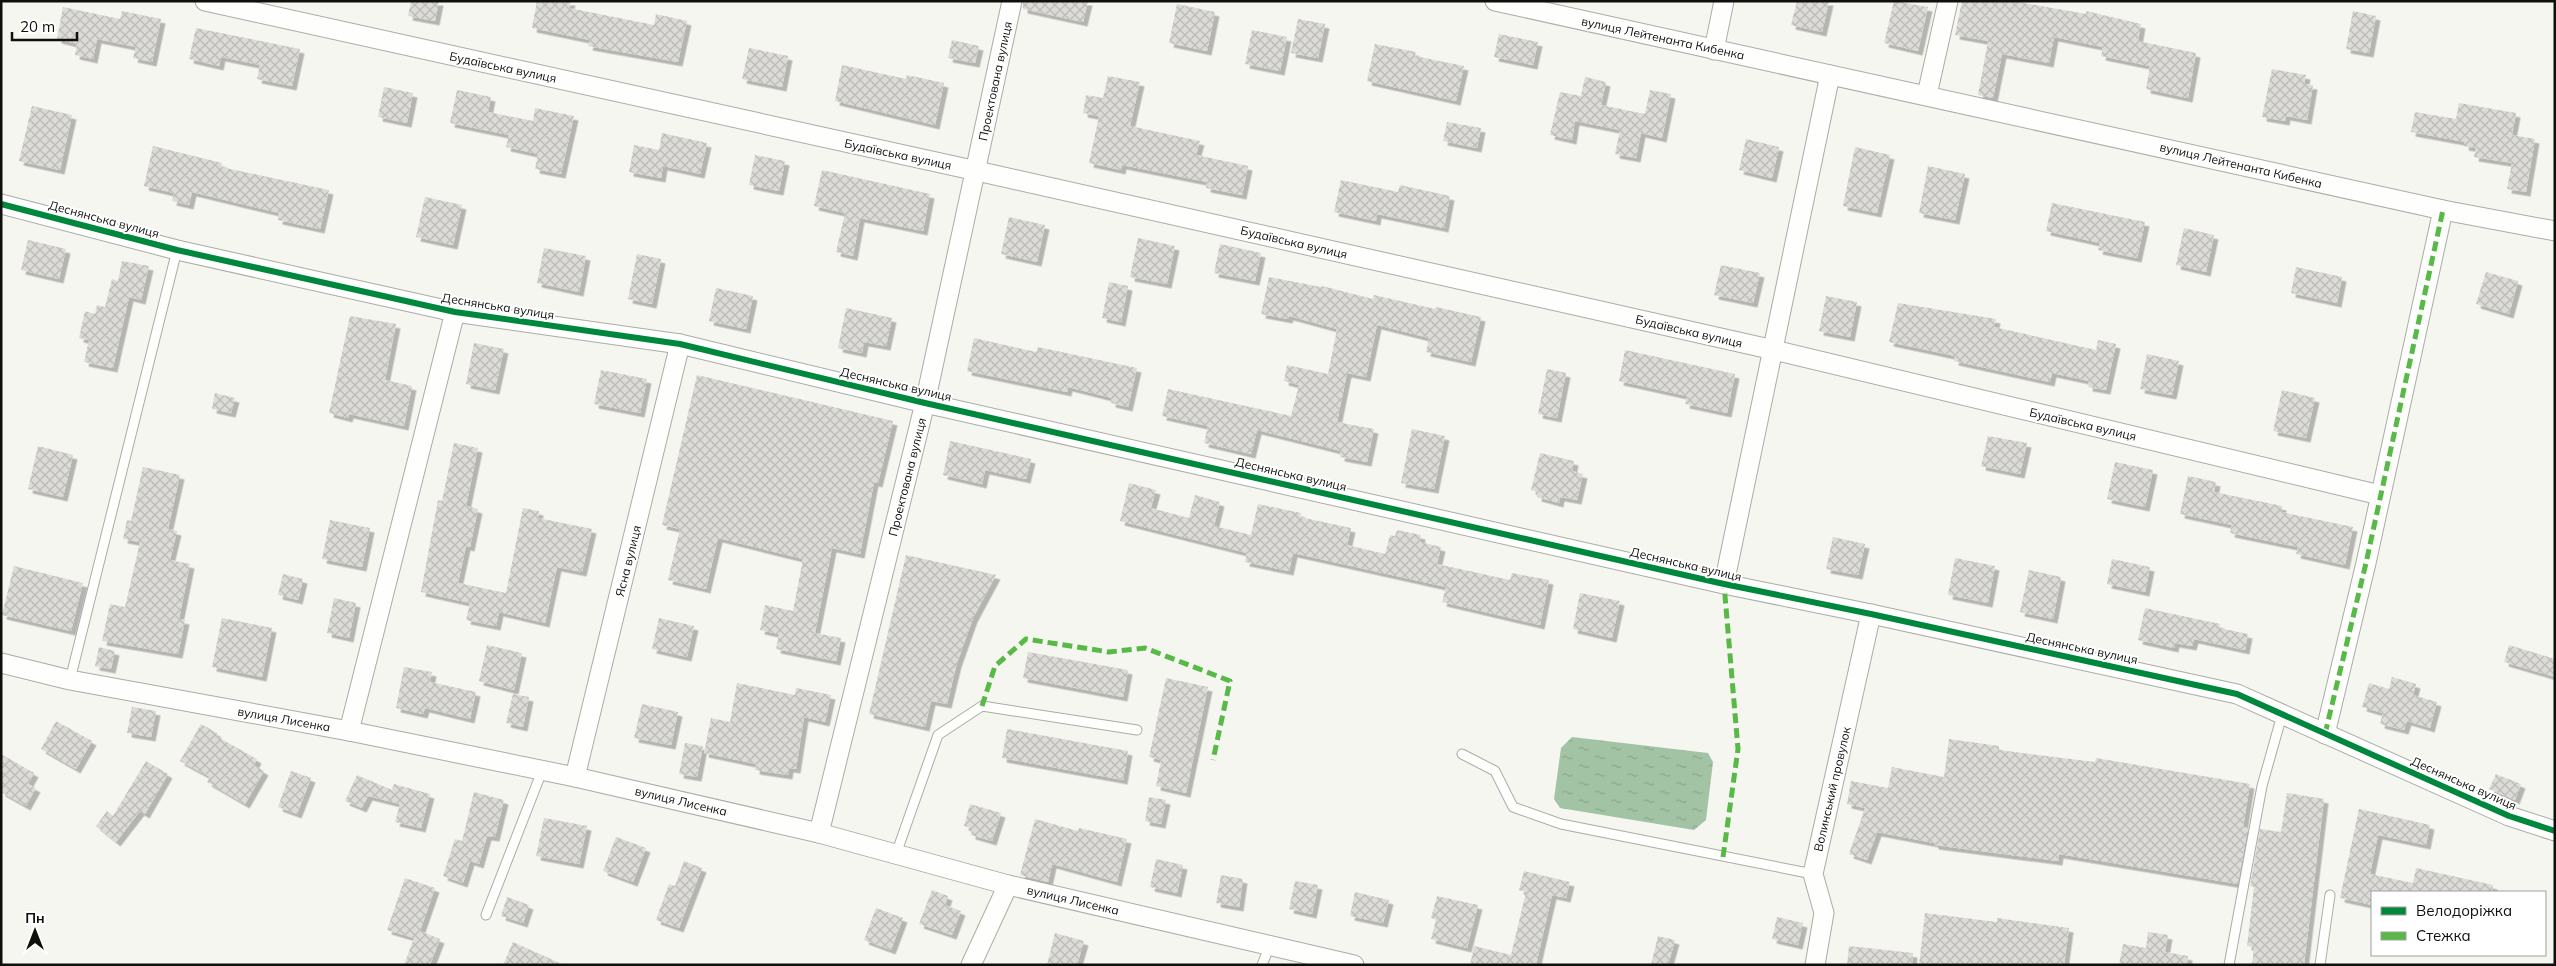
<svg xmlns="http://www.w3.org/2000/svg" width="2556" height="966" viewBox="0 0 2556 966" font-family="Mulish,sans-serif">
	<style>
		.water { fill: url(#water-ripples) }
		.building { fill: url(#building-cross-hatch); filter: url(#shadow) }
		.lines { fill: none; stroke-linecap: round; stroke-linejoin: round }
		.lane-casing { stroke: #ababa7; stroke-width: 11 }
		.street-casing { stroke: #ababa7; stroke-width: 21 }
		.lane { stroke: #fefefd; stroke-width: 9 }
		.street { stroke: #fefefd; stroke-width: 19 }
		.quiet { stroke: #58b947; stroke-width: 5; stroke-dasharray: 10 5; stroke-linecap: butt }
		.cycleway-casing { stroke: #fff; stroke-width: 9 }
		.cycleway { stroke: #00873e; stroke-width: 6 }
		.labels { text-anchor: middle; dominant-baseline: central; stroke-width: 4; stroke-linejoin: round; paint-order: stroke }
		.street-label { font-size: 12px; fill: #0f0f0c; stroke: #fff }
	</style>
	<defs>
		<pattern id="water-ripples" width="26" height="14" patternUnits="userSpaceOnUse" patternTransform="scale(1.25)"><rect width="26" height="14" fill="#a3c3a5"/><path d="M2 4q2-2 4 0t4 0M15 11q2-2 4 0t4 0" fill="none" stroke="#8ba68d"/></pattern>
		<pattern id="building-cross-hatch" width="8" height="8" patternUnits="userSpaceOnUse" patternTransform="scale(1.25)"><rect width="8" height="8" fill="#dcdbd8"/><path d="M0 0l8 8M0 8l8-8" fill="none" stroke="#bcbbb8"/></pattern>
		<filter id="shadow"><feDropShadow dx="4.5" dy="4.5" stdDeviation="0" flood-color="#0004"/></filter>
	</defs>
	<rect width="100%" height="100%" fill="#f6f6f1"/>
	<polygon class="water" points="1572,737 1708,753 1713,762 1706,820 1694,830 1560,808 1554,799 1561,748"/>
	<g class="building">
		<polygon points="411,1 439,1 435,21 408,16"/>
		<polygon points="537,1 571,1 569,8 654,25 656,14 687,21 678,62 588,46 590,40 532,28"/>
		<polygon points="1023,1 1088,1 1083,22 1023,9"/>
		<polygon points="1797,1 1829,1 1822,32 1791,25"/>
		<polygon points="1894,1 1928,7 1918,51 1884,43"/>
		<polygon points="1962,1 2013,1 2086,14 2086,11 2141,24 2138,41 2196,53 2188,98 2146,89 2150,66 2101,56 2103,47 2054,37 2049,63 2002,54 1993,98 1978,95 1988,41 1955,35"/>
		<polygon points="1177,4 1215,12 1207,51 1169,43"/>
		<polygon points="63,7 120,19 122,11 161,19 152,62 133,58 136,47 97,39 93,59 75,55 77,44 57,39"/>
		<polygon points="2353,11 2376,16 2369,53 2346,49"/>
		<polygon points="1298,19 1325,24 1318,58 1291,53"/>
		<polygon points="196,28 300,49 292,86 257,79 260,65 221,57 219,66 189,59"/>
		<polygon points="1252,30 1287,37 1280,71 1245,64"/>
		<polygon points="1499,34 1538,42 1533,65 1494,57"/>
		<polygon points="952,40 979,46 975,63 948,58"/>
		<polygon points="1375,44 1416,52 1415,56 1464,66 1456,101 1367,81"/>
		<polygon points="749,48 788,56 782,87 742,79"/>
		<polygon points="842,65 906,79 907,75 944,83 935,125 835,101"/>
		<polygon points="2272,69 2306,75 2304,84 2313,85 2307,120 2286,116 2285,121 2262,117"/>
		<polygon points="1108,76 1140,82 1130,126 1200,141 1196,155 1248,166 1242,195 1206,188 1207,182 1122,165 1121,170 1089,163 1099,116 1083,113 1086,95 1103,98"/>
		<polygon points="1585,77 1606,82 1601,105 1645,114 1650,90 1671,94 1662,138 1641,133 1636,158 1615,154 1620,130 1575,121 1572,140 1550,135 1560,92 1581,96"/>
		<polygon points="384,87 413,93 407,123 378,117"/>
		<polygon points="457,90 491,97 488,112 533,121 535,108 574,116 561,174 535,169 538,154 506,147 509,135 450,123"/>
		<polygon points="2459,103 2516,113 2512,135 2535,139 2526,192 2507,189 2512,163 2474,157 2476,148 2464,146 2465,142 2411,132 2415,112 2456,119"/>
		<polygon points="32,106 72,115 60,170 19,161"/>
		<polygon points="1447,122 1481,128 1477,148 1443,141"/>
		<polygon points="662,133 707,143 700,174 663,166 661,178 629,172 634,145 659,150"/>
		<polygon points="1746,139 1779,147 1772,178 1739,170"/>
		<polygon points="153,146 222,163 221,167 329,190 320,229 278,220 279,213 192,192 189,205 172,201 174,193 144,186"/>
		<polygon points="1855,147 1890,155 1877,213 1843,206"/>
		<polygon points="755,155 785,161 779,191 749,185"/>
		<polygon points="1928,166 1965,174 1955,220 1919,213"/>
		<polygon points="822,170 930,194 923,231 860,218 853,256 836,252 845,213 814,206"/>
		<polygon points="1341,180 1398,192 1400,185 1450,196 1444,228 1377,214 1376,221 1334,212"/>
		<polygon points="425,197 462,205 453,245 416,237"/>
		<polygon points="2052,203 2145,222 2137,258 2098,250 2100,243 2046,231"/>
		<polygon points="1009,217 1045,225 1037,262 1001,254"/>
		<polygon points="2184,228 2214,235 2206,272 2176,265"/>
		<polygon points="1138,238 1175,246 1167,284 1130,277"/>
		<polygon points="28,240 66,249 59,279 21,270"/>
		<polygon points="1220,244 1261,253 1255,281 1214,273"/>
		<polygon points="544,248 586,256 579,292 537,283"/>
		<polygon points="637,254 661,259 652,304 628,299"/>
		<polygon points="122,261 149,266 141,300 129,297 113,368 84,362 89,340 79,338 85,311 95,314 97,305 105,307 112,279 118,281"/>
		<polygon points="1721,265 1760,273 1753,303 1714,295"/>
		<polygon points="2296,267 2342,277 2337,303 2291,293"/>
		<polygon points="2486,272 2518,281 2509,314 2476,304"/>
		<polygon points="1269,277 1321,287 1322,286 1373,299 1374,295 1435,309 1436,307 1481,317 1471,362 1426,352 1429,338 1377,325 1366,377 1347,373 1337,422 1374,429 1367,462 1340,457 1341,451 1257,430 1251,454 1204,443 1208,426 1162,416 1168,389 1291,416 1299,385 1284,381 1287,365 1328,374 1337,329 1289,316 1288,319 1261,314"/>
		<polygon points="1109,282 1128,286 1121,322 1102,318"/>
		<polygon points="716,288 753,296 746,329 709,321"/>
		<polygon points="1826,296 1857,302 1850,337 1819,331"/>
		<polygon points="1898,303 1996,319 1994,327 2096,350 2098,340 2116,344 2106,390 2088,387 2089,381 2052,373 2050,382 1954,361 1955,356 1889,342"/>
		<polygon points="846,308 892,318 886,346 864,342 862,353 838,348"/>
		<polygon points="350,316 396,324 385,380 412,386 404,426 349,414 348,418 329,413"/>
		<polygon points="974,338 1036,352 1038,347 1137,368 1128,407 1111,403 1112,398 1068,387 1067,392 967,371"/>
		<polygon points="474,343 504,349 495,390 466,384"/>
		<polygon points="1625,350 1735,374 1727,413 1685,404 1687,396 1619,381"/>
		<polygon points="2147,354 2179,361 2172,395 2140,389"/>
		<polygon points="1547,369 1566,373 1557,418 1538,414"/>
		<polygon points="601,370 647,379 640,413 594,404"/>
		<polygon points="697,375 893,421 878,483 874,482 860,554 832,548 815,633 841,638 836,661 776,649 779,634 760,630 765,605 793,611 803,559 718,538 706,589 668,580 680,529 662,525"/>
		<polygon points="2282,390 2315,398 2306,438 2273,431"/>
		<polygon points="215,393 235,398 231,413 212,409"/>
		<polygon points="1412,429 1445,436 1434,489 1401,483"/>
		<polygon points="1988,436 2027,443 2020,474 1981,466"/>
		<polygon points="950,441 1031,459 1026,479 985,470 982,484 943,475"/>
		<polygon points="454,443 478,448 466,506 478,509 470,547 466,546 458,583 506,593 523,508 539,511 538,518 592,529 582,572 557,567 545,623 499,612 496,626 466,620 470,603 421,592 438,500 442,501"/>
		<polygon points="38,446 73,455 63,497 28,489"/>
		<polygon points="1540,453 1574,461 1572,471 1583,474 1577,500 1560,497 1559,503 1537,497 1538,492 1531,490"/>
		<polygon points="2115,462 2153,470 2145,507 2107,499"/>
		<polygon points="143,467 180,475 168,529 177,531 170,560 190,564 179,619 185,620 178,654 102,641 110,604 125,607 140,542 123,539 127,520 131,521"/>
		<polygon points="2188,476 2216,482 2214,492 2282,506 2281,512 2353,527 2345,565 2296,554 2298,547 2230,533 2232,525 2180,514"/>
		<polygon points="1129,483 1156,490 1151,508 1189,518 1195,495 1220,502 1214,526 1251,535 1258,504 1301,513 1300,517 1351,528 1347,545 1385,554 1390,535 1395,536 1397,530 1421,535 1420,542 1441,547 1437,564 1510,580 1512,573 1549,580 1540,625 1442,602 1446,587 1293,553 1289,571 1245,562 1247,553 1120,521"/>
		<polygon points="330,520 370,528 362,567 322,559"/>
		<polygon points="1833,537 1865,544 1858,575 1826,569"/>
		<polygon points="906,555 996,575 973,618 957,663 947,704 931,701 925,727 869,714"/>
		<polygon points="1955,558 1995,566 1988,603 1948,595"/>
		<polygon points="2112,559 2150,567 2145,592 2107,584"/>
		<polygon points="14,566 83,583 71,631 2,615"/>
		<polygon points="2029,570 2061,577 2053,619 2020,612"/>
		<polygon points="283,574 303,579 298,600 278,595"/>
		<polygon points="1580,593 1620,601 1612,638 1573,629"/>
		<polygon points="334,598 356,603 349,638 327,633"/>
		<polygon points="2145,608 2220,624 2219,628 2248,634 2245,650 2194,639 2192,646 2175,643 2174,648 2138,640"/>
		<polygon points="222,618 272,628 262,677 212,667"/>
		<polygon points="659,618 694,626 687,657 652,649"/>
		<polygon points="487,645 522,653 514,690 479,681"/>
		<polygon points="2509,645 2555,659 2555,677 2504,662"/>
		<polygon points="99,647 115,651 111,669 95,666"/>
		<polygon points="1028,652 1128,670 1123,697 1023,678"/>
		<polygon points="404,667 432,672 430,682 476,692 470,719 425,708 423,714 396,708"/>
		<polygon points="2392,677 2416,684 2413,695 2437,702 2430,728 2407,721 2404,730 2380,724 2383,713 2362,707 2369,683 2389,689"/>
		<polygon points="1166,678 1208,687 1186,793 1156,786 1161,760 1149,757"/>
		<polygon points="737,683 795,695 796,688 831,695 825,722 804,717 796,769 789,768 788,775 755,770 756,764 704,753 711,718 730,722"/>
		<polygon points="513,694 529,697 523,727 506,723"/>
		<polygon points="642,704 678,712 671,745 634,738"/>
		<polygon points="132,707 156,711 151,737 127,733"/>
		<polygon points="56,721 92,741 76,769 41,749"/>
		<polygon points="201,724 217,733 216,736 257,759 254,765 264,771 245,804 207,782 210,777 180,761"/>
		<polygon points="1007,729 1128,751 1123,780 1002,758"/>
		<polygon points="1949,739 1999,746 1999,750 2095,762 2096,758 2250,784 2243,827 2248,827 2238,884 2059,854 2058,861 1934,845 1934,843 1877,832 1867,860 1849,854 1865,808 1847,804 1851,781 1888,788 1892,767 1944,777"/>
		<polygon points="685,743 703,746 697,777 679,774"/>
		<polygon points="1,754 34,773 28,784 36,788 26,806 1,792"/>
		<polygon points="146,761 168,774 145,814 140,811 116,842 96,826 107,811 113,816"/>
		<polygon points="291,771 311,778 297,814 278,807"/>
		<polygon points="2496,774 2521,784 2515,800 2489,789"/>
		<polygon points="357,775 392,790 394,784 430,794 421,828 395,822 400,804 368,796 362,808 345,801"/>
		<polygon points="474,792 504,800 495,837 487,836 479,864 470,861 463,883 443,876 455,839 462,841"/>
		<polygon points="2287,793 2324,799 2304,965 2252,965 2254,947 2247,946 2254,887 2250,886 2260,829 2281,832"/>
		<polygon points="1149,797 1166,800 1161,824 1145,821"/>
		<polygon points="970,804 1001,813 992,841 971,835 972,828 964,826"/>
		<polygon points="2359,809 2430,825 2426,845 2378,835 2370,874 2413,883 2416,868 2493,885 2492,892 2372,892 2372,905 2340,898"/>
		<polygon points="544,818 587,826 579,864 536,856"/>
		<polygon points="1035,819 1078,831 1079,828 1127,839 1117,882 1052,864 1048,882 1020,875"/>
		<polygon points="616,837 646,848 633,882 603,871"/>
		<polygon points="1156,859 1183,865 1177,893 1150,887"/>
		<polygon points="684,861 702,868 679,928 656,920 669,884 675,886"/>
		<polygon points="1524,871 1570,882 1566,898 1552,895 1536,965 1470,965 1474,946 1511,955 1526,892 1519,890"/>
		<polygon points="1221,875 1243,879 1239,907 1216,903"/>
		<polygon points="405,878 435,888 420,931 440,939 430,965 404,965 414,938 387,930"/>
		<polygon points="1295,881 1318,885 1312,914 1289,909"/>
		<polygon points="932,890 948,896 945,905 961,911 952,935 919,924"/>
		<polygon points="1355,892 1389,900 1383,923 1350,916"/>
		<polygon points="1437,896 1478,905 1467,948 1431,939 1436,920 1431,918"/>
		<polygon points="507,897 529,905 523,923 501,916"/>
		<polygon points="876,908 903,918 891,950 864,940"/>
		<polygon points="1925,913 1997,922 1997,918 2069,928 2064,965 1919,965"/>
		<polygon points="1777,917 1803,923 1798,945 1772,939"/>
		<polygon points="2148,932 2168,935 2165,952 2188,956 2187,965 2119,965 2123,944 2146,948"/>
		<polygon points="1055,933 1084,941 1077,965 1047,965"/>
		<polygon points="1658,936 1675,940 1668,965 1651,965"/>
		<polygon points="513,942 564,965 503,965"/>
		<polygon points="1849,946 1913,953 1912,965 1847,965"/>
	</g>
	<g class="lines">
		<g class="lane-casing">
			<g id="lane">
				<polyline points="70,680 177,250"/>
				<polyline points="1462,754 1495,771 1513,807 1561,824 1813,874"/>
				<polyline points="896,854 938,735 982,706 1137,730"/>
				<polyline points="486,915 542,771"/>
				<polyline points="1262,965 1270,945"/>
				<polyline points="2229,965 2262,786 2282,715"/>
				<polyline points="2320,965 2330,895"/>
			</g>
		</g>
		<g class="street-casing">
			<g id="street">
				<polyline points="205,1 977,171 1774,350 2380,495"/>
				<polyline points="1495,1 2443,210 2555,231"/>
				<polyline points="1714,50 1724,1"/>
				<polyline points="1927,95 1948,1"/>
				<polyline points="1,204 177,250 455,312 680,344 925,403 1724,584 1871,614 2237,694 2509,816 2555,831"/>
				<polyline points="1724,584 1830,75"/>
				<polyline points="1,663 70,680 349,731 575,777 819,833 1008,885 1354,965"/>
				<polyline points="349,731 455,312"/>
				<polyline points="2325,734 2366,563 2443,210"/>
				<polyline points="575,777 680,344"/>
				<polyline points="819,833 925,403 1012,1"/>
				<polyline points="971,965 1008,885"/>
				<polyline points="1815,965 1824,913 1813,874 1871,614"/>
			</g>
		</g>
		<use href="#lane" class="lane"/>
		<use href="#street" class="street"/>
		<g class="quiet">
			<polyline points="982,706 995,666 1026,639 1109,652 1145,648 1230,681 1213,760"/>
			<polyline points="2325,734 2366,563 2443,210"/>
			<polyline points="1723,857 1738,749 1724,584"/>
		</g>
		<g class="cycleway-casing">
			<polyline id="cycleway" points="1,204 177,250 455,312 680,344 925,403 1724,584 1871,614 2237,694 2509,816 2555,831"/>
		</g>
		<use href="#cycleway" class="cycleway"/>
	</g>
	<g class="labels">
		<g class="street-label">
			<text transform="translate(1663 38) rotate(12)">вулиця Лейтенанта Кибенка</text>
			<text transform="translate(503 67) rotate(12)">Будаївська вулиця</text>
			<text transform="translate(995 81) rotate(-78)">Проектована вулиця</text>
			<text transform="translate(898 154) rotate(12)">Будаївська вулиця</text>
			<text transform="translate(2241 165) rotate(13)">вулиця Лейтенанта Кибенка</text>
			<text transform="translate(104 219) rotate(15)">Деснянська вулиця</text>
			<text transform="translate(1294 242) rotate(13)">Будаївська вулиця</text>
			<text transform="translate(498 306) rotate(9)">Деснянська вулиця</text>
			<text transform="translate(1689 331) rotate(13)">Будаївська вулиця</text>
			<text transform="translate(896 384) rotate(13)">Деснянська вулиця</text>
			<text transform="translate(2083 424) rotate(13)">Будаївська вулиця</text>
			<text transform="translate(1291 474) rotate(13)">Деснянська вулиця</text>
			<text transform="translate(907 477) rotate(-76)">Проектована вулиця</text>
			<text transform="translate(628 561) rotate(-76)">Ясна вулиця</text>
			<text transform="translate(1686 564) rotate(13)">Деснянська вулиця</text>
			<text transform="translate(2082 648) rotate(12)">Деснянська вулиця</text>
			<text transform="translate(284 719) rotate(10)">вулиця Лисенка</text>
			<text transform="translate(2464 783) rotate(24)">Деснянська вулиця</text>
			<text transform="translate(1832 789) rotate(-77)">Волинський провулок</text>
			<text transform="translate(681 801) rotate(13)">вулиця Лисенка</text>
			<text transform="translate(1073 900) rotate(13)">вулиця Лисенка</text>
		</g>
	</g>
	<rect width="2556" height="966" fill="none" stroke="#0f0f0c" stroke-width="5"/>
	<rect x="2371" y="891" width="175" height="65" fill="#ffffff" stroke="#9f9f9e"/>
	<rect x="2381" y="907" width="25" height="8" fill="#00873e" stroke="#9f9f9e"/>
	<text x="2416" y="916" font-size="15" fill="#0f0f0c">Велодоріжка</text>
	<rect x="2381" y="932" width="25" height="8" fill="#58b947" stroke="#9f9f9e"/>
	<text x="2416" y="941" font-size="15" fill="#0f0f0c">Стежка</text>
	<g transform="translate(35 931)" stroke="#ffffff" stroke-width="4" paint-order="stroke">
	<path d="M0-4L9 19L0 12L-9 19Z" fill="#0f0f0c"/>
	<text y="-8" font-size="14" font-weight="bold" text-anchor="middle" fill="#0f0f0c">Пн</text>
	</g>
	<path d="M12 32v8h65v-8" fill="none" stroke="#0f0f0c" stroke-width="2.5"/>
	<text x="20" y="32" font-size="15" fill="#0f0f0c" stroke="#ffffff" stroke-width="4" paint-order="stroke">20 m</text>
</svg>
